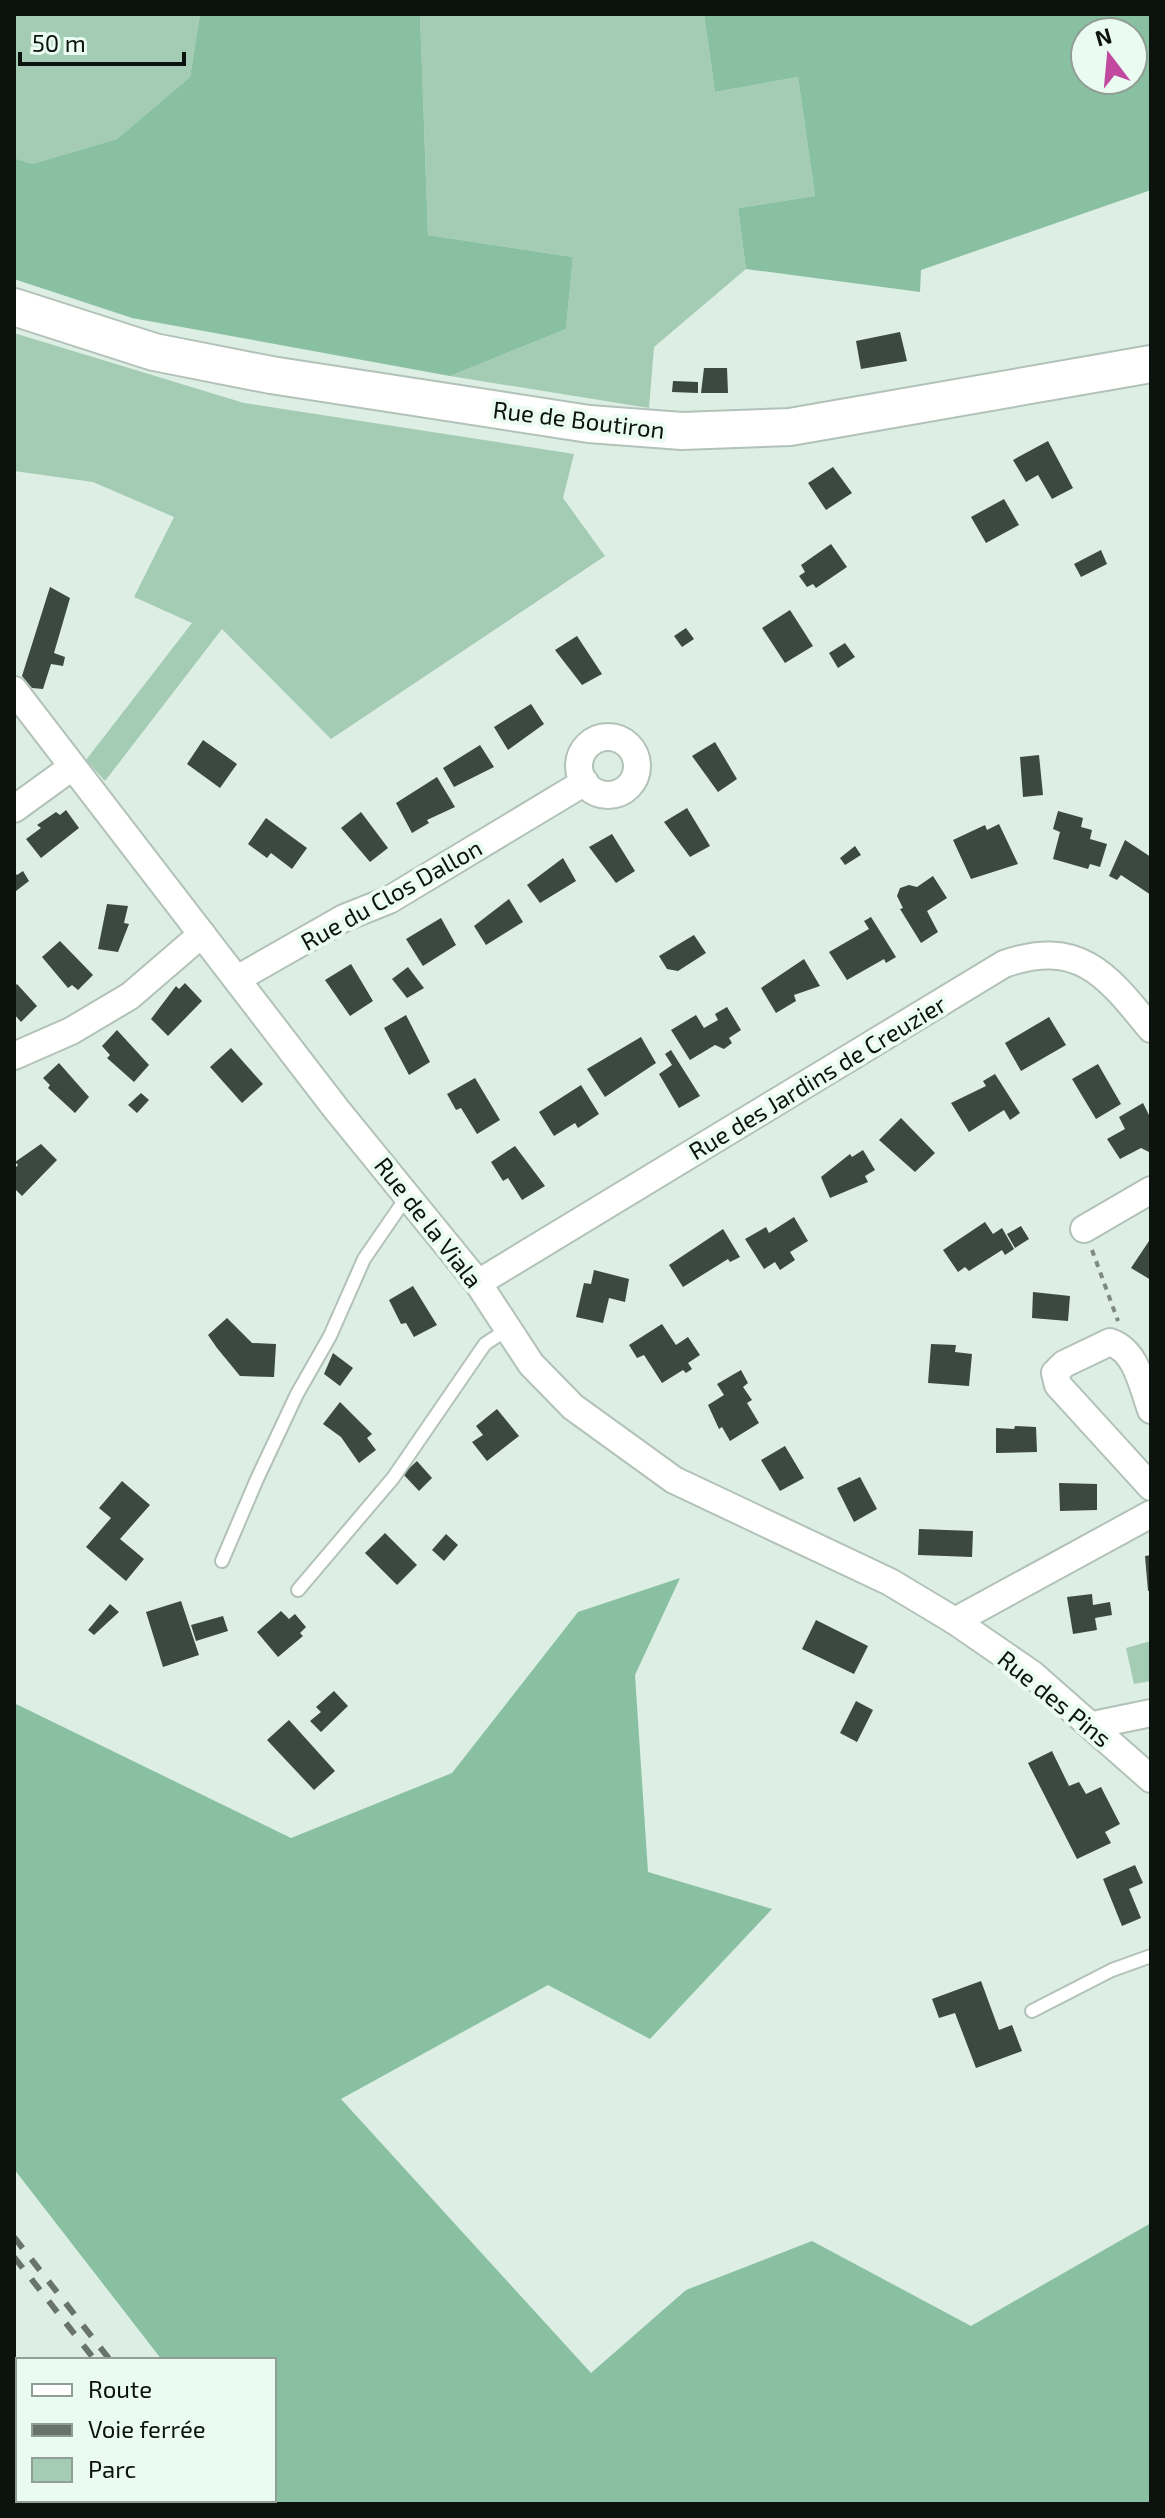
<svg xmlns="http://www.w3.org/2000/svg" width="1165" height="2518" viewBox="0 0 1165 2518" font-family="'Exo 2',sans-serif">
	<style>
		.green { fill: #a4cbb4 }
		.forest { fill: #89c0a2; fill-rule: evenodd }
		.building { fill: #3b4941 }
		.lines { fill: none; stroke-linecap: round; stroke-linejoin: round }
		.lane-casing { stroke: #b2c2b9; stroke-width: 16 }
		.street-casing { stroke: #b2c2b9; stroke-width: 30 }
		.secondary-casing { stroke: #b2c2b9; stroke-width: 40 }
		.path { stroke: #7e8a83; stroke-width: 4; stroke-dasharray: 6 6; stroke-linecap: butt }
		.lane { stroke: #fff; stroke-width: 12 }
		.street { stroke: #fff; stroke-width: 26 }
		.secondary { stroke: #fff; stroke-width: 36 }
		.rail { stroke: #68736c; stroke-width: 6; stroke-dasharray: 14 14; stroke-linecap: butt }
		.labels { text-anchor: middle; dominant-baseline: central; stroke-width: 8; stroke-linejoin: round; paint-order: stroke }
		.street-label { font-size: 24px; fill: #0c120e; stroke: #eafbf1 }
	</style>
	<rect width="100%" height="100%" fill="#ddeee4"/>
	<g class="green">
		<polygon points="14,14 200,14 190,77 117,139 32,164 14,158"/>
		<polygon points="420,14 704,14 715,92 798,77 815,196 738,208 746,269 654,347 649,408 450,376 566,329 573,257 428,235"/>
		<polygon points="14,333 244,403 574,454 563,498 605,556 331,739 222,629 105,781 86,760 192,623 134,597 174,517 93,482 14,471"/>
		<polygon points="1151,1641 1151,1681 1134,1684 1126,1648"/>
	</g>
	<g class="forest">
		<polygon points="200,14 420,14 428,235 573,257 566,329 450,376 132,318 14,279 14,158 32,164 117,139 190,77"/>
		<path d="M704 14H1151V190L921 270 920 292 746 269 738 208 815 196 798 77 715 92ZM1085 32H1133V80H1085Z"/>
		<polygon points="680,1578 635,1675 648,1872 772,1909 650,2039 548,1985 341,2099 591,2373 686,2290 812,2241 971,2326 1151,2223 1151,2504 273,2504 270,2500 274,2500 274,2360 162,2360 14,2169 14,1703 291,1838 452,1773 578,1612"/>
	</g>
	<g class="building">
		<polygon points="900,332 907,361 861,369 856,341"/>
		<polygon points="704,368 727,368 728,393 701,393"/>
		<polygon points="673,381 698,382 698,393 672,392"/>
		<polygon points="1048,441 1073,488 1052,499 1038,475 1026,482 1013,460"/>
		<polygon points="833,467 852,493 826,510 808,483"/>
		<polygon points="1004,499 1019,525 986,543 971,517"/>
		<polygon points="831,544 847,567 816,588 813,584 807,587 799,576 805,572 801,565"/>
		<polygon points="1101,550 1107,564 1081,577 1074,564"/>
		<polygon points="50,587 70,598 54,653 65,657 63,666 51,664 43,689 32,688 22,676"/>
		<polygon points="790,610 813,646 785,663 762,628"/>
		<polygon points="686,628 694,639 682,647 674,636"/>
		<polygon points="577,636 602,674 582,685 555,650"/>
		<polygon points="845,643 855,657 838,668 829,653"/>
		<polygon points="531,704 544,724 508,750 494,727"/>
		<polygon points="203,740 237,764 220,788 187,764"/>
		<polygon points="715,742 737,779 718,792 692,756"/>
		<polygon points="480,745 494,767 454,787 443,768"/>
		<polygon points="1039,755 1043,795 1023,797 1020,757"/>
		<polygon points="437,777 455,807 427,820 429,823 412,833 396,803"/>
		<polygon points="687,808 710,846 690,857 664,822"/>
		<polygon points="66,810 79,828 41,858 26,839 41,828 37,825 56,812 60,815"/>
		<polygon points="1058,811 1083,818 1081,827 1092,830 1090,839 1107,844 1100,867 1090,864 1088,869 1053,859 1060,832 1053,829"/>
		<polygon points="361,812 388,848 370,862 341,828"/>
		<polygon points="266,818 307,848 292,869 271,853 267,858 248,844"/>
		<polygon points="999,824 1018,864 971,879 953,840 985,825 987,830"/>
		<polygon points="612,834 635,871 616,883 589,847"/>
		<polygon points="1125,840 1151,857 1151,895 1121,875 1117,880 1109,876"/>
		<polygon points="855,846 861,855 845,865 840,858"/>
		<polygon points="563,858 576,881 540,903 527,885"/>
		<polygon points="23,871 29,881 16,891 14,872 17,875"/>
		<polygon points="933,876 947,898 927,911 938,932 921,943 900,909 903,908 897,896 900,888 909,885 917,887"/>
		<polygon points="509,899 523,922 486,945 474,926"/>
		<polygon points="107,904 128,906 124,923 129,924 118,952 98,949"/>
		<polygon points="871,917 896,957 886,963 884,959 847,980 829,952 869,929 864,921"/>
		<polygon points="441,918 456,945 423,966 406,939"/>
		<polygon points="694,935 706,953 678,971 667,969 659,956"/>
		<polygon points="60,941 93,975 78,990 72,985 68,988 42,957"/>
		<polygon points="804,959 820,986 794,995 796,1001 776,1013 761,988"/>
		<polygon points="351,964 373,1001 350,1016 325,980"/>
		<polygon points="408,967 424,988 407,998 392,979"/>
		<polygon points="185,983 202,1001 168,1036 151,1019 176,986 179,989"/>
		<polygon points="17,984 37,1006 21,1022 14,1014 14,987"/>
		<polygon points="727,1007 741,1030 729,1038 732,1043 724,1049 715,1045 690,1060 671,1030 696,1015 704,1028 718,1020 715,1014"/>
		<polygon points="406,1015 430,1062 409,1075 384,1028"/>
		<polygon points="1049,1017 1066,1045 1021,1071 1005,1043"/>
		<polygon points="117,1030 149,1065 134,1082 107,1058 110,1055 102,1046"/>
		<polygon points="641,1037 656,1063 605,1097 587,1069"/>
		<polygon points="231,1048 263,1084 242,1103 210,1067"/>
		<polygon points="671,1050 700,1096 679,1108 659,1074 672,1065 665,1054"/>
		<polygon points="59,1063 89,1097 75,1113 48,1088 50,1085 43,1078"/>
		<polygon points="1098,1064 1121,1104 1096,1119 1072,1079"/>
		<polygon points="995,1074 1020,1113 1010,1120 1004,1110 969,1132 951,1103 986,1086 983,1081"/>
		<polygon points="475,1078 500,1120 477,1134 461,1108 456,1110 447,1094"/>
		<polygon points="581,1085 599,1114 578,1128 575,1123 554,1136 539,1112"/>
		<polygon points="141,1093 149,1100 137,1113 128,1105"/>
		<polygon points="1143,1103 1151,1119 1151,1153 1141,1148 1120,1159 1107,1139 1125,1129 1119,1117"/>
		<polygon points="901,1118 935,1153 915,1172 879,1140"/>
		<polygon points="41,1144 57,1160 22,1196 14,1188 14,1169 18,1165 15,1162"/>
		<polygon points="515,1146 545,1186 522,1200 508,1178 503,1181 491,1162"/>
		<polygon points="863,1150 875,1170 865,1176 868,1182 830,1198 821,1177 850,1154 852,1157"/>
		<polygon points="794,1217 808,1241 790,1252 795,1260 780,1270 775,1262 764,1269 745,1239 766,1227 769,1233"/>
		<polygon points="985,1222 993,1234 1002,1228 1014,1249 1005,1255 1002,1250 969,1271 965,1267 958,1272 943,1250"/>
		<polygon points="1021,1226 1029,1239 1015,1248 1007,1234"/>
		<polygon points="723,1229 740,1257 730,1262 728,1259 683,1287 669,1265"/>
		<polygon points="1151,1238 1151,1280 1131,1268"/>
		<polygon points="594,1270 629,1279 625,1302 609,1298 603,1323 576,1317 584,1283 591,1284"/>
		<polygon points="413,1286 437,1325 414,1337 406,1323 401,1324 389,1300"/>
		<polygon points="1033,1292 1070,1296 1068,1321 1032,1318"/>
		<polygon points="227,1318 252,1343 276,1344 274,1377 240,1376 217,1348 208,1335"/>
		<polygon points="662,1324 676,1345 688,1337 700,1355 688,1363 692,1369 686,1373 683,1370 662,1383 644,1355 637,1358 629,1345"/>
		<polygon points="931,1344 956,1345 955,1352 972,1354 969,1386 928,1383"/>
		<polygon points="333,1353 353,1368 340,1386 324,1374"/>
		<polygon points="741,1370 748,1383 743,1387 752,1400 747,1403 759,1423 730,1441 722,1427 719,1429 708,1405 724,1395 717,1384"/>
		<polygon points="340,1402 372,1434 367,1438 376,1450 359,1463 341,1437 323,1424"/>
		<polygon points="497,1409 519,1436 487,1461 472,1442 483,1435 476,1426"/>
		<polygon points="1015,1426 1036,1427 1037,1452 996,1453 996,1428 1014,1429"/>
		<polygon points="785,1446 804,1478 780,1491 761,1460"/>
		<polygon points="417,1461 432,1478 419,1491 403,1474"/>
		<polygon points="860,1477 877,1509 854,1522 837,1488"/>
		<polygon points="122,1481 150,1505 120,1539 144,1559 126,1581 86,1547 111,1518 99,1508"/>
		<polygon points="1059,1483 1097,1484 1097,1510 1060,1511"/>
		<polygon points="919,1529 973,1531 972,1557 918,1555"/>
		<polygon points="385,1533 417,1565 397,1585 365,1553"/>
		<polygon points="446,1534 458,1545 444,1561 432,1550"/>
		<polygon points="1151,1555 1151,1591 1148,1591 1145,1556"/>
		<polygon points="1092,1594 1093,1605 1110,1602 1112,1615 1095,1618 1097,1630 1073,1634 1067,1597"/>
		<polygon points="181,1601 199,1655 163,1667 146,1612"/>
		<polygon points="110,1604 119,1612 94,1635 88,1630"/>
		<polygon points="281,1611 289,1619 295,1614 306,1627 300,1633 303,1636 278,1657 257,1632"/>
		<polygon points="223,1616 228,1631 196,1641 191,1625"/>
		<polygon points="816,1620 868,1646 854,1674 802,1649"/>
		<polygon points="334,1691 348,1706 321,1732 310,1721 321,1712 316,1707"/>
		<polygon points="856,1701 873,1710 857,1742 840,1733"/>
		<polygon points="289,1720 335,1771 314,1790 267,1740"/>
		<polygon points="1052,1751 1069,1786 1079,1782 1086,1794 1101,1787 1120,1824 1105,1832 1111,1843 1077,1859 1028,1763"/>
		<polygon points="1135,1865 1143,1883 1129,1889 1141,1918 1122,1926 1103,1879"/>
		<polygon points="981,1981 999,2030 1012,2025 1022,2051 976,2068 955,2013 939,2018 932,1999"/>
	</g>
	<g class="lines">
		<g class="lane-casing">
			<g id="lane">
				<polyline points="222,1561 257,1479 297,1394 330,1336 364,1259 408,1195"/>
				<polyline points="298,1590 393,1478 485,1344 508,1329"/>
				<polyline points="1032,2011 1112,1970 1151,1956"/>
				<polyline points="14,2438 18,2435"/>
				<polyline points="14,2462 18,2471"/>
				<polyline points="32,2500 34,2504"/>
				<polyline points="76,2500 78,2504"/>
			</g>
		</g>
		<g class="street-casing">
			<g id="street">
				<polyline points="14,690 337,1110 478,1283 531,1364 573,1407 674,1480 890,1582 955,1621 1032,1674 1151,1779"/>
				<circle cx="608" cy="766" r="29"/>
				<polyline points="14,809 72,767"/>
				<polyline points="237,979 344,918 389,900 585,782"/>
				<polyline points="14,1056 71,1031 130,996 202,934"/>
				<polyline points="1084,1229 1151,1190"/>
				<path d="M478 1283 1004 964C1079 938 1107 975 1151 1029"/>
				<path d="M1151 1410C1142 1386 1137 1351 1110 1342L1064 1364 1055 1373 1058 1385 1151 1487"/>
				<polyline points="955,1621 1151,1514"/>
				<polyline points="1093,1725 1151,1713"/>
			</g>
		</g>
		<g class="secondary-casing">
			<polyline id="secondary" points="14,307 154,352 271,375 589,424 682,431 790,427 1151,364"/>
		</g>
		<polyline class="path" points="1092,1250 1118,1321"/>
		<use href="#lane" class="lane"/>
		<use href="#street" class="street"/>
		<use href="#secondary" class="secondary"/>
		<g class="rail">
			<polyline points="14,2237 110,2360"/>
			<polyline points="14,2257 95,2360"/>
			<polyline points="204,2500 207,2504"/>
			<polyline points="220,2500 223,2504"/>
		</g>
	</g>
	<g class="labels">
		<g class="street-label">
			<text transform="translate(579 419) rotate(7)">Rue de Boutiron</text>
			<text transform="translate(391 894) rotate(-29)">Rue du Clos Dallon</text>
			<text transform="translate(817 1077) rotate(-31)">Rue des Jardins de Creuzier</text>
			<text transform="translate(429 1222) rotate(52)">Rue de la Viala</text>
			<text transform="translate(1055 1698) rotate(39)">Rue des Pins</text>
		</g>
	</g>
	<rect width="1165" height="2518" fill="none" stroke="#0c120e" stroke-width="32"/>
	<rect x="16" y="2358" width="260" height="144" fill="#eafbf1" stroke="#919e96" stroke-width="2"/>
	<rect x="32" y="2384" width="40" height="12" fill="#ffffff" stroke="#919e96" stroke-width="2"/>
	<text x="88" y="2398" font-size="24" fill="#0c120e">Route</text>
	<rect x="32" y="2424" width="40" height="12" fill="#68736c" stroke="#919e96" stroke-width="2"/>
	<text x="88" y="2438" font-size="24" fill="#0c120e">Voie ferrée</text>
	<rect x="32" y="2458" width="40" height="24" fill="#a4cbb4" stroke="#919e96" stroke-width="2"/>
	<text x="88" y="2478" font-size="24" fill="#0c120e">Parc</text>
	<g transform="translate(1109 56) rotate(344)"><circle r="38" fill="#eafbf1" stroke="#919e96" stroke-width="2"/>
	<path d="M0-6L14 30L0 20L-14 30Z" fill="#c14aa0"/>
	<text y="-12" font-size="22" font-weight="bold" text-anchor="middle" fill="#0c120e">N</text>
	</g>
	<path d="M20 52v12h164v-12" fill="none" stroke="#0c120e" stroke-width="4"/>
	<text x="32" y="52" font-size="24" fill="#0c120e" stroke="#eafbf1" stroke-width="6" paint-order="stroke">50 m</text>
</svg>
